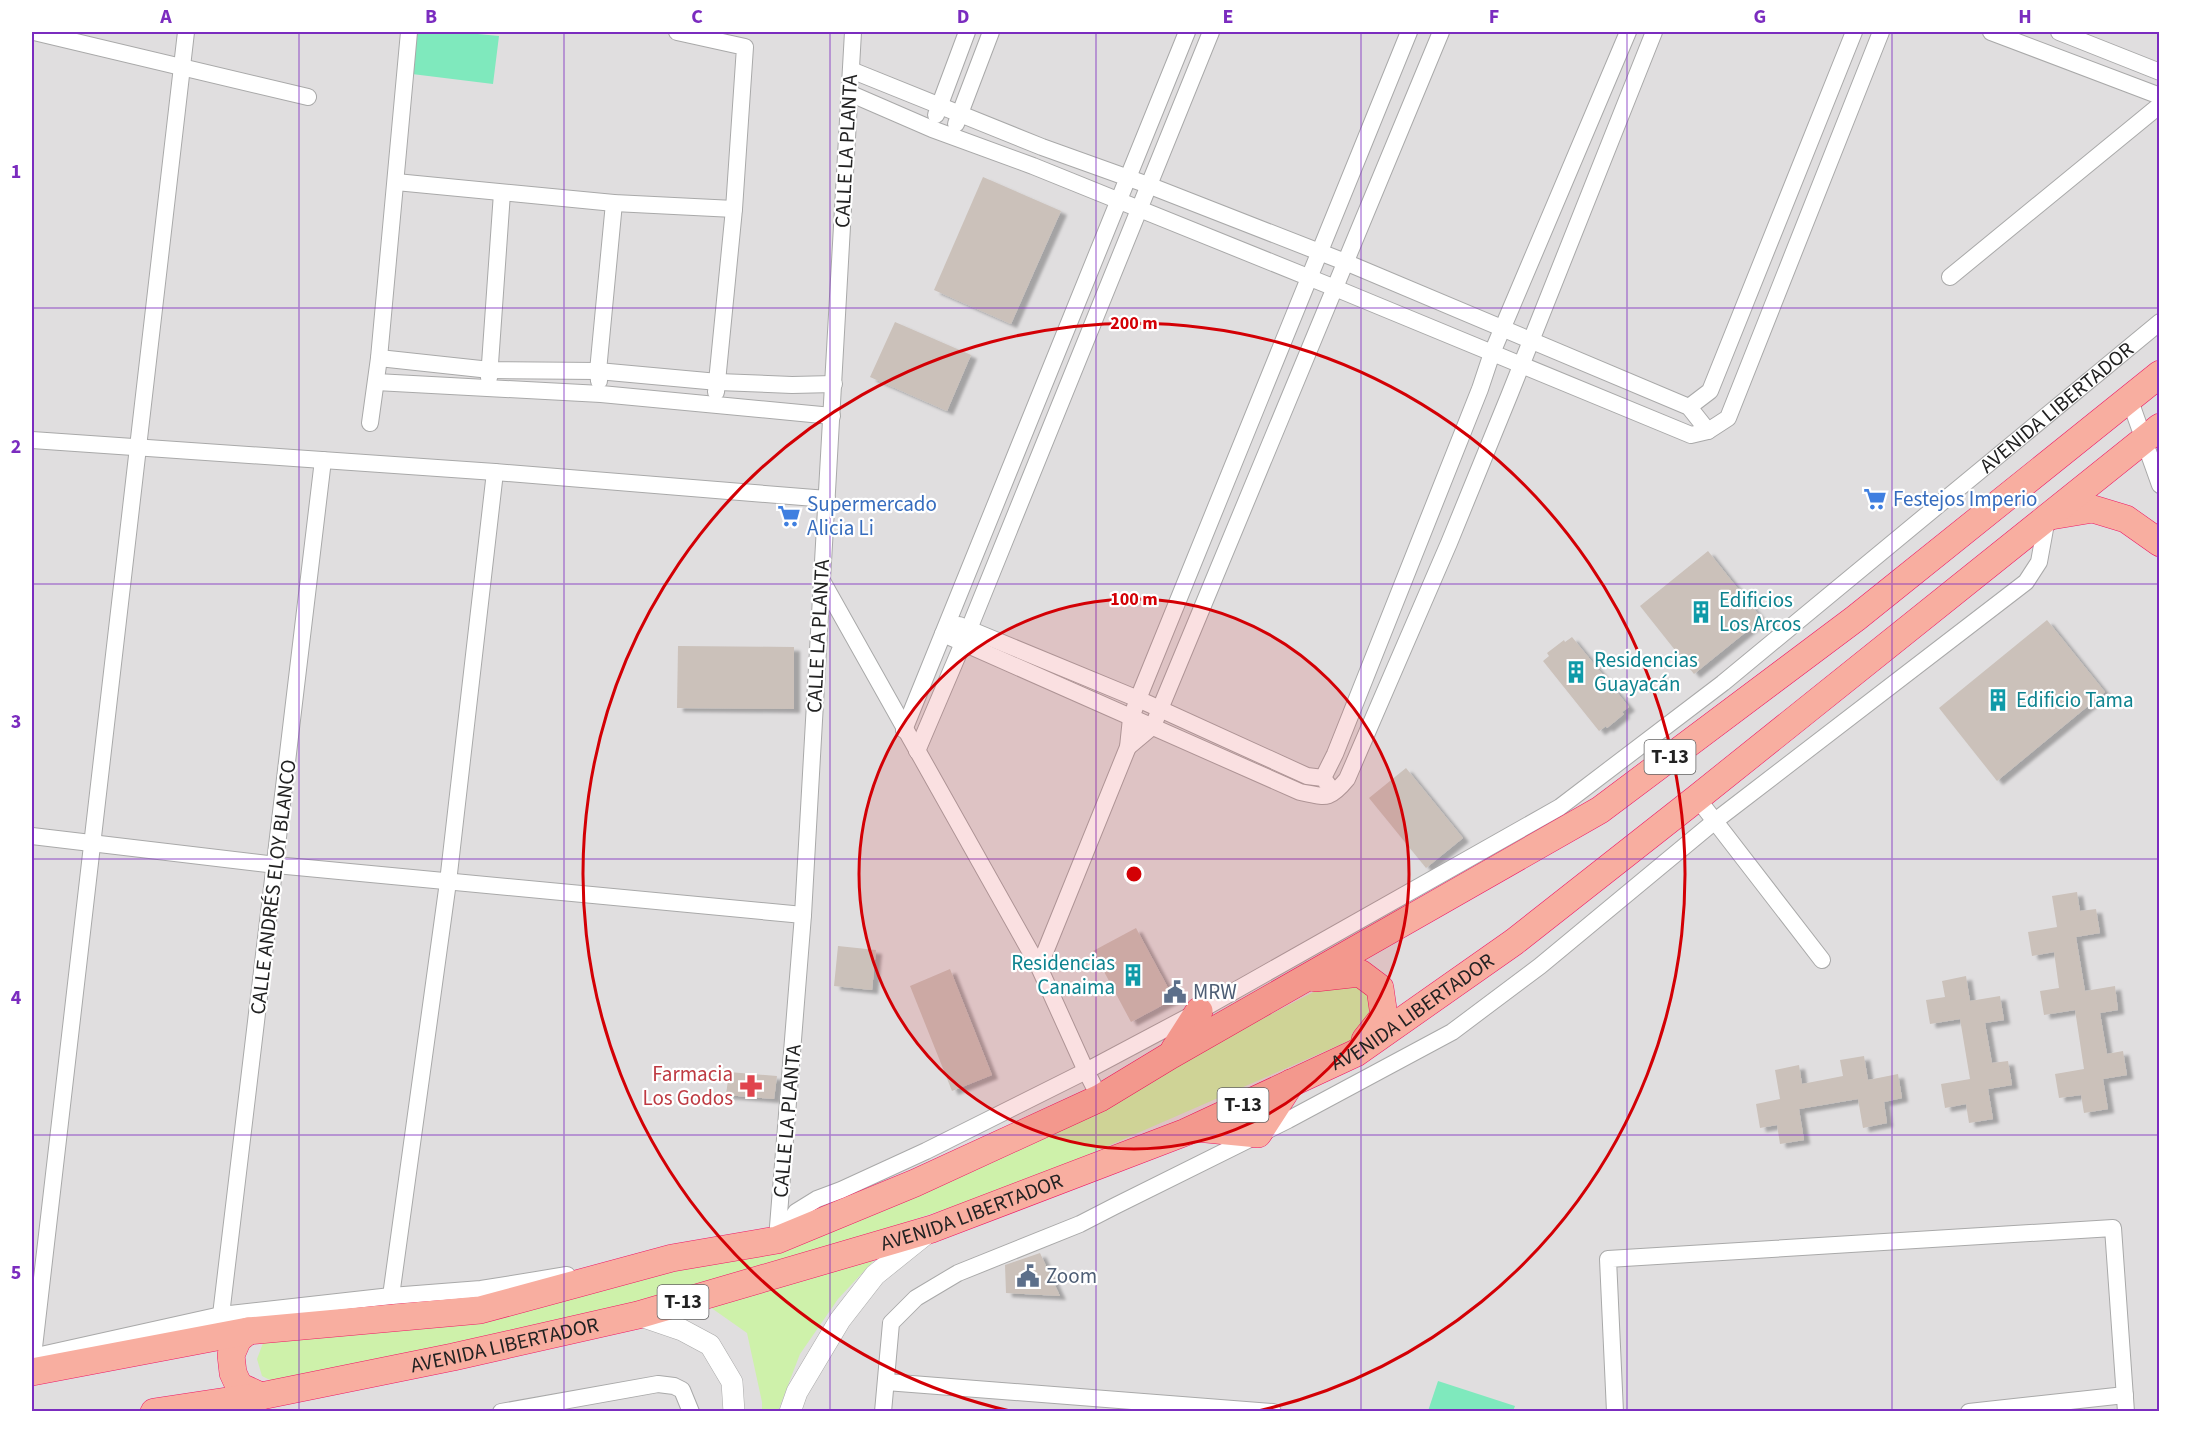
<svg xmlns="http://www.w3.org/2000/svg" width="2191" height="1443" viewBox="0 0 2191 1443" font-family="'Source Sans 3',sans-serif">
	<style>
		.residential { fill: #e0dedf }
		.grass { fill: #cef1aa }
		.pitch { fill: #7fe9bd }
		.building { fill: #cbc1ba; filter: url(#shadow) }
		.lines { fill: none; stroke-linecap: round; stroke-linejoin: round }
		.minor-casing { stroke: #a9a9a9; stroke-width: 18 }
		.tertiary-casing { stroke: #a9a9a9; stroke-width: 22 }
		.trunk-casing { stroke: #ed1866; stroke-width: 28 }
		.minor { stroke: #fff; stroke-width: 16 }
		.tertiary { stroke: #fff; stroke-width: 21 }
		.trunk { stroke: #f8aea0; stroke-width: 27 }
		.grid { fill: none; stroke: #7b2cbf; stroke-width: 1.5; stroke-opacity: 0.55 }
		.ring { fill: none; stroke: #d30005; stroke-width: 3 }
		.labels { text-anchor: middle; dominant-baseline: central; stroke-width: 4.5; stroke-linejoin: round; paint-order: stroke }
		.shield { fill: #fff; stroke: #646464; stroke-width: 1.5 }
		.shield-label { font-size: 20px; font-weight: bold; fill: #222 }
		.street-label { font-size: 21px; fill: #222; stroke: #fff }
		.shop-label { font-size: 21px; fill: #366cbe; stroke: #fff; text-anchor: start }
		.culture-label { font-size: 21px; fill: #0d838f; stroke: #fff; text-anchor: start }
		.service-label { font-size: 21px; fill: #4e5e75; stroke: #fff; text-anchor: start }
		.health-label { font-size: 21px; fill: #be3a42; stroke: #fff; text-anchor: end }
		.centre { fill: #d30005; stroke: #fff; stroke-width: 3 }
		.ring-label { font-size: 18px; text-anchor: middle; font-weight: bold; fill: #d30005; stroke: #fff; stroke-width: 4.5; stroke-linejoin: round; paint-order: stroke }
		.neatline { fill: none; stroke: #7b2cbf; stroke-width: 2 }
		.grid-label { font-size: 20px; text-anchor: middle; font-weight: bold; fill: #7b2cbf }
	</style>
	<defs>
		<filter id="shadow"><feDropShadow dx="6" dy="4" stdDeviation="1.5" flood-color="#0004"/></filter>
	</defs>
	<rect width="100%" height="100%" fill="#f3efe8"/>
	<rect class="residential" x="32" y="32" width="2127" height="1379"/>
	<g class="grass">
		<polygon points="1346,975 1386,977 1367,1033 1023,1183 871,1234 645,1303 284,1387 262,1376 257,1359 266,1335 477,1316 983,1165"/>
		<polygon points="879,1255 838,1299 800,1354 778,1411 762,1411 762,1402 747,1333 710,1307"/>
	</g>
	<g class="pitch">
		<polygon points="417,32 457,32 499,36 493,84 412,74"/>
		<polygon points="1438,1381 1515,1406 1513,1411 1428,1411"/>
	</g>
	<g class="building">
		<polygon points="983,177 1061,211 1011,324 934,290"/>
		<polygon points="895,322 971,355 947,411 870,377"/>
		<polygon points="1708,551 1762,619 1694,674 1640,606"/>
		<polygon points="2047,620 2105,692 1997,781 1939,708"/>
		<polygon points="1572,637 1629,707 1622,712 1624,714 1607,728 1606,726 1599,731 1543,661 1549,656 1547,653 1564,640 1565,642"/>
		<polygon points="678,646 794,647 794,709 677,708"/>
		<polygon points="1406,768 1463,838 1426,868 1369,798"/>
		<polygon points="2077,892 2080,911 2096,909 2100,933 2076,937 2085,991 2115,986 2118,1010 2100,1013 2107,1054 2123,1051 2127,1075 2103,1079 2108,1109 2084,1113 2081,1095 2059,1098 2055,1074 2084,1069 2075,1010 2044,1015 2040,991 2059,988 2054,952 2032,956 2028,932 2057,927 2052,896"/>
		<polygon points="1136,928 1174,999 1131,1022 1093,951"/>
		<polygon points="838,946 876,950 872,990 834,986"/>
		<polygon points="950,969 992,1075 952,1091 910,986"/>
		<polygon points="1966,976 1970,1001 2000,996 2004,1020 1985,1023 1992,1063 2008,1061 2012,1085 1988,1089 1993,1119 1969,1123 1966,1104 1945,1108 1941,1084 1970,1079 1960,1019 1930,1024 1926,1000 1945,997 1942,981"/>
		<polygon points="1864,1056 1868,1080 1898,1074 1902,1098 1884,1102 1887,1123 1863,1128 1858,1099 1799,1109 1804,1140 1780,1144 1777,1125 1760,1128 1756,1104 1780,1099 1775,1070 1799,1065 1802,1084 1843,1076 1840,1060"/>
		<polygon points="729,1072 777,1076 774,1099 726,1095"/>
		<polygon points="1040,1253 1060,1296 1006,1293 1005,1265"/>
	</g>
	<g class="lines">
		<g class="minor-casing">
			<g id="minor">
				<polyline points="34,32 308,97"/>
				<polyline points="677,32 745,47 734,209 716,392"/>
				<polyline points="1991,32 2160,96"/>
				<polyline points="2059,32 2160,72"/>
				<polyline points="851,70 1042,147 1148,185 1345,262 1689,407 1708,431"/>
				<polyline points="849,93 932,129 1033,166 1335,288 1691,435 1708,431 1728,418 1881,32"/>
				<polyline points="936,115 967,32"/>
				<polyline points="956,124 991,32"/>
				<polyline points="396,182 614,203 734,209"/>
				<polyline points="1950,277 2160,105"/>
				<polyline points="379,358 490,370 598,371 718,382 792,385 834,384"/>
				<polyline points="489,378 502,193"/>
				<polyline points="599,381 598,371 614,203"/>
				<polyline points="376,382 601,394 832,416"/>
				<polyline points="2129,398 2160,485"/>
				<polyline points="1689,407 1710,391 1854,32"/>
				<polyline points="370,423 379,358 409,32"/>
				<polyline points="32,440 495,472 827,499"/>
				<polyline points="821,579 1039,967 1086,1071 1100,1098"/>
				<polyline points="959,625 1138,699 1307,776 1323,778 1329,786"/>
				<path d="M943 634 1300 792C1326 797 1329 801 1347 779L1449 543 1509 396 1654 32"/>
				<polyline points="904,730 1187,32"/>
				<polyline points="1128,747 1153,726 1441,32"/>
				<polyline points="917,751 969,629 1211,32"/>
				<polyline points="1323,778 1335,754 1480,389 1492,353 1628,32"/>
				<polyline points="1697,798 1822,960"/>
				<polyline points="32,836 276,865 803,915"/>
				<polyline points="1039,967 1128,747 1131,718 1138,699 1409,32"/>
				<path id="s1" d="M779 1237 796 1212 817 1199 841 1190 926 1151 1086 1071 1199 1011 1560 807 1723 683 2160 322"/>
				<polyline points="777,1239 803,915 853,32"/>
				<polyline points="391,1296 448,882 495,472"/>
				<polyline points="221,1315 323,460"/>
				<polyline points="33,1356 186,32"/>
				<polyline points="32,1357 221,1315 391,1296 481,1289 567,1275"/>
				<polyline points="886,1382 1273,1412"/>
				<polyline points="501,1412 658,1384 674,1386 682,1390 691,1412"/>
				<polyline points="883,1412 891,1323 916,1298 958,1273 1080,1224 1115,1206 1288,1120 1452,1032 1540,966 1715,821 2026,582 2039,562 2047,518"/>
				<polyline points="1615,1412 1608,1259 2113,1228 2126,1412"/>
				<polyline points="1969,1412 2125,1395"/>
			</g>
		</g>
		<g class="tertiary-casing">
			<g id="tertiary">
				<polyline points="638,1315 682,1330 710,1345 732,1382 734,1412"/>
				<polyline points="790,1412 797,1392 840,1320 875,1275 926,1234"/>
			</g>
		</g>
		<g class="trunk-casing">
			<g id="trunk">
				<polyline points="2051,516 2093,509 2126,519 2160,543"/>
				<polyline points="1315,978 1360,973 1380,988 1384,1016 1365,1040"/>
				<polyline points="1174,1050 1199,1011"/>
				<polyline points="1196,1128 1258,1134 1291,1083"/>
				<polyline points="248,1331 238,1339 231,1355 233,1373 239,1386 261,1396"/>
				<polyline points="32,1372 248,1331 480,1310 672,1258 777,1240 915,1183 1100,1098 1171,1055 1600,810 1856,618 2160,374"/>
				<path id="s2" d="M154 1412 261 1396 453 1357 638 1315 932 1229 1186 1132 1356 1053 1514 942 1697 798 2160 427"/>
			</g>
		</g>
		<use href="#minor" class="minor"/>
		<use href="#tertiary" class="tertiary"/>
		<use href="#trunk" class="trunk"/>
	</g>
	<path class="grid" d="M299 32V1412M564 32V1412M830 32V1412M1096 32V1412M1361 32V1412M1627 32V1412M1892 32V1412M32 308H2160M32 584H2160M32 859H2160M32 1135H2160"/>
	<circle cx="1134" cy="874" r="275" fill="#d30005" fill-opacity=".12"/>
	<g class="ring">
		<circle cx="1134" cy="874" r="275"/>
		<path d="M1010 1411A551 551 0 1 1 1258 1411"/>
	</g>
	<defs>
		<g id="supermarket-bare" transform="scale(1.8)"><path d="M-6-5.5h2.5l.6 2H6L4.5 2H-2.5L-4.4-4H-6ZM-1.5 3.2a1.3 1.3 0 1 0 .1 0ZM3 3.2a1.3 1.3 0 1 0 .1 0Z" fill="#3f7fe0" stroke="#fff" stroke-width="2.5" paint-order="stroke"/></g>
		<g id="building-bare" transform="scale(1.8)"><path d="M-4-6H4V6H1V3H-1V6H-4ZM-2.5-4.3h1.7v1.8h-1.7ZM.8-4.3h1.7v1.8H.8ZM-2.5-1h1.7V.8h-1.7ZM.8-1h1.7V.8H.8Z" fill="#0f9aa8" stroke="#fff" stroke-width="2.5" paint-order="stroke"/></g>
		<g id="civic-bare" transform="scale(1.8)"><path d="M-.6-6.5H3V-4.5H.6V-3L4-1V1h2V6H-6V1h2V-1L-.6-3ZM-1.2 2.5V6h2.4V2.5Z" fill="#5c6f8a" stroke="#fff" stroke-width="2.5" paint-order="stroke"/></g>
		<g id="pharmacy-bare" transform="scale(1.8)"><path d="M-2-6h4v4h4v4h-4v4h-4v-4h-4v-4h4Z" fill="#e0444e" stroke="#fff" stroke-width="2.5" paint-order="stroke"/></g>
	</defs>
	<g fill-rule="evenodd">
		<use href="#supermarket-bare" x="1875" y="499"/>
		<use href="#supermarket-bare" x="789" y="516"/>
		<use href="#building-bare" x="1701" y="612"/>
		<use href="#building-bare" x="1576" y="672"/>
		<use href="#building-bare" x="1998" y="700"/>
		<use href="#building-bare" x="1133" y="975"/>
		<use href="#civic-bare" x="1175" y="992"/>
		<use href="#pharmacy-bare" x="751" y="1086"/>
		<use href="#civic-bare" x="1028" y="1276"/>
	</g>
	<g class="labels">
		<g class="shield">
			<rect x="1644.5" y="740" width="51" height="34" rx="4.5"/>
			<rect x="1217.5" y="1088" width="51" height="34" rx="4.5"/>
			<rect x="657.5" y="1285" width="51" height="34" rx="4.5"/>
		</g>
		<g class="shield-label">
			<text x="1670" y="757">T-13</text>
			<text x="1243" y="1105">T-13</text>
			<text x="683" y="1302">T-13</text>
		</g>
		<g class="street-label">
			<text transform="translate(846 151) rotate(-87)">CALLE LA PLANTA</text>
			<text stroke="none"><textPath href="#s1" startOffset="1533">AVENIDA LIBERTADOR</textPath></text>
			<text transform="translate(818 636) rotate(-87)">CALLE LA PLANTA</text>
			<text transform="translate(273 887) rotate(-83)">CALLE ANDRÉS ELOY BLANCO</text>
			<text stroke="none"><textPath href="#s2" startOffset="1329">AVENIDA LIBERTADOR</textPath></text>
			<text transform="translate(787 1121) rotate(-85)">CALLE LA PLANTA</text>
			<text stroke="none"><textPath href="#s2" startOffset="843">AVENIDA LIBERTADOR</textPath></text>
			<text stroke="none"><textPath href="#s2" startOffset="357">AVENIDA LIBERTADOR</textPath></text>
		</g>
		<g class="shop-label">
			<text x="1893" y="499">Festejos Imperio</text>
			<text x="807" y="504">Supermercado<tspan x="807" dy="24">Alicia Li</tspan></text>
		</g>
		<g class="culture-label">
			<text x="1719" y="600">Edificios<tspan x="1719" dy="24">Los Arcos</tspan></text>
			<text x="1594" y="660">Residencias<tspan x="1594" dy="24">Guayacán</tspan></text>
			<text x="2016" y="700">Edificio Tama</text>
			<text x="1115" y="963" text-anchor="end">Residencias<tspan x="1115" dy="24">Canaima</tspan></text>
		</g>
		<g class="service-label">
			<text x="1193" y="992">MRW</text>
			<text x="1046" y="1276">Zoom</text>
		</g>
		<g class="health-label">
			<text x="733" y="1074">Farmacia<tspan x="733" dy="24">Los Godos</tspan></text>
		</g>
	</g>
	<circle cx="1134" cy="874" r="9" class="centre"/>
	<g class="ring-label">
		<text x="1134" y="329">200 m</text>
		<text x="1134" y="605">100 m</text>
	</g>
	<rect width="2191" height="1443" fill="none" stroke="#ffffff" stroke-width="66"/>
	<rect x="33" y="33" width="2125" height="1377" class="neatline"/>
	<g class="grid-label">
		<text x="166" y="23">A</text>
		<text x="431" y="23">B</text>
		<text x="697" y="23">C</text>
		<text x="963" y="23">D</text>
		<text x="1228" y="23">E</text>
		<text x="1494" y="23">F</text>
		<text x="1760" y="23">G</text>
		<text x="2025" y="23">H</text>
		<text x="16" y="178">1</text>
		<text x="16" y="453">2</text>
		<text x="16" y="728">3</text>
		<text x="16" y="1004">4</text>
		<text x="16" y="1279">5</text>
	</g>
</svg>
